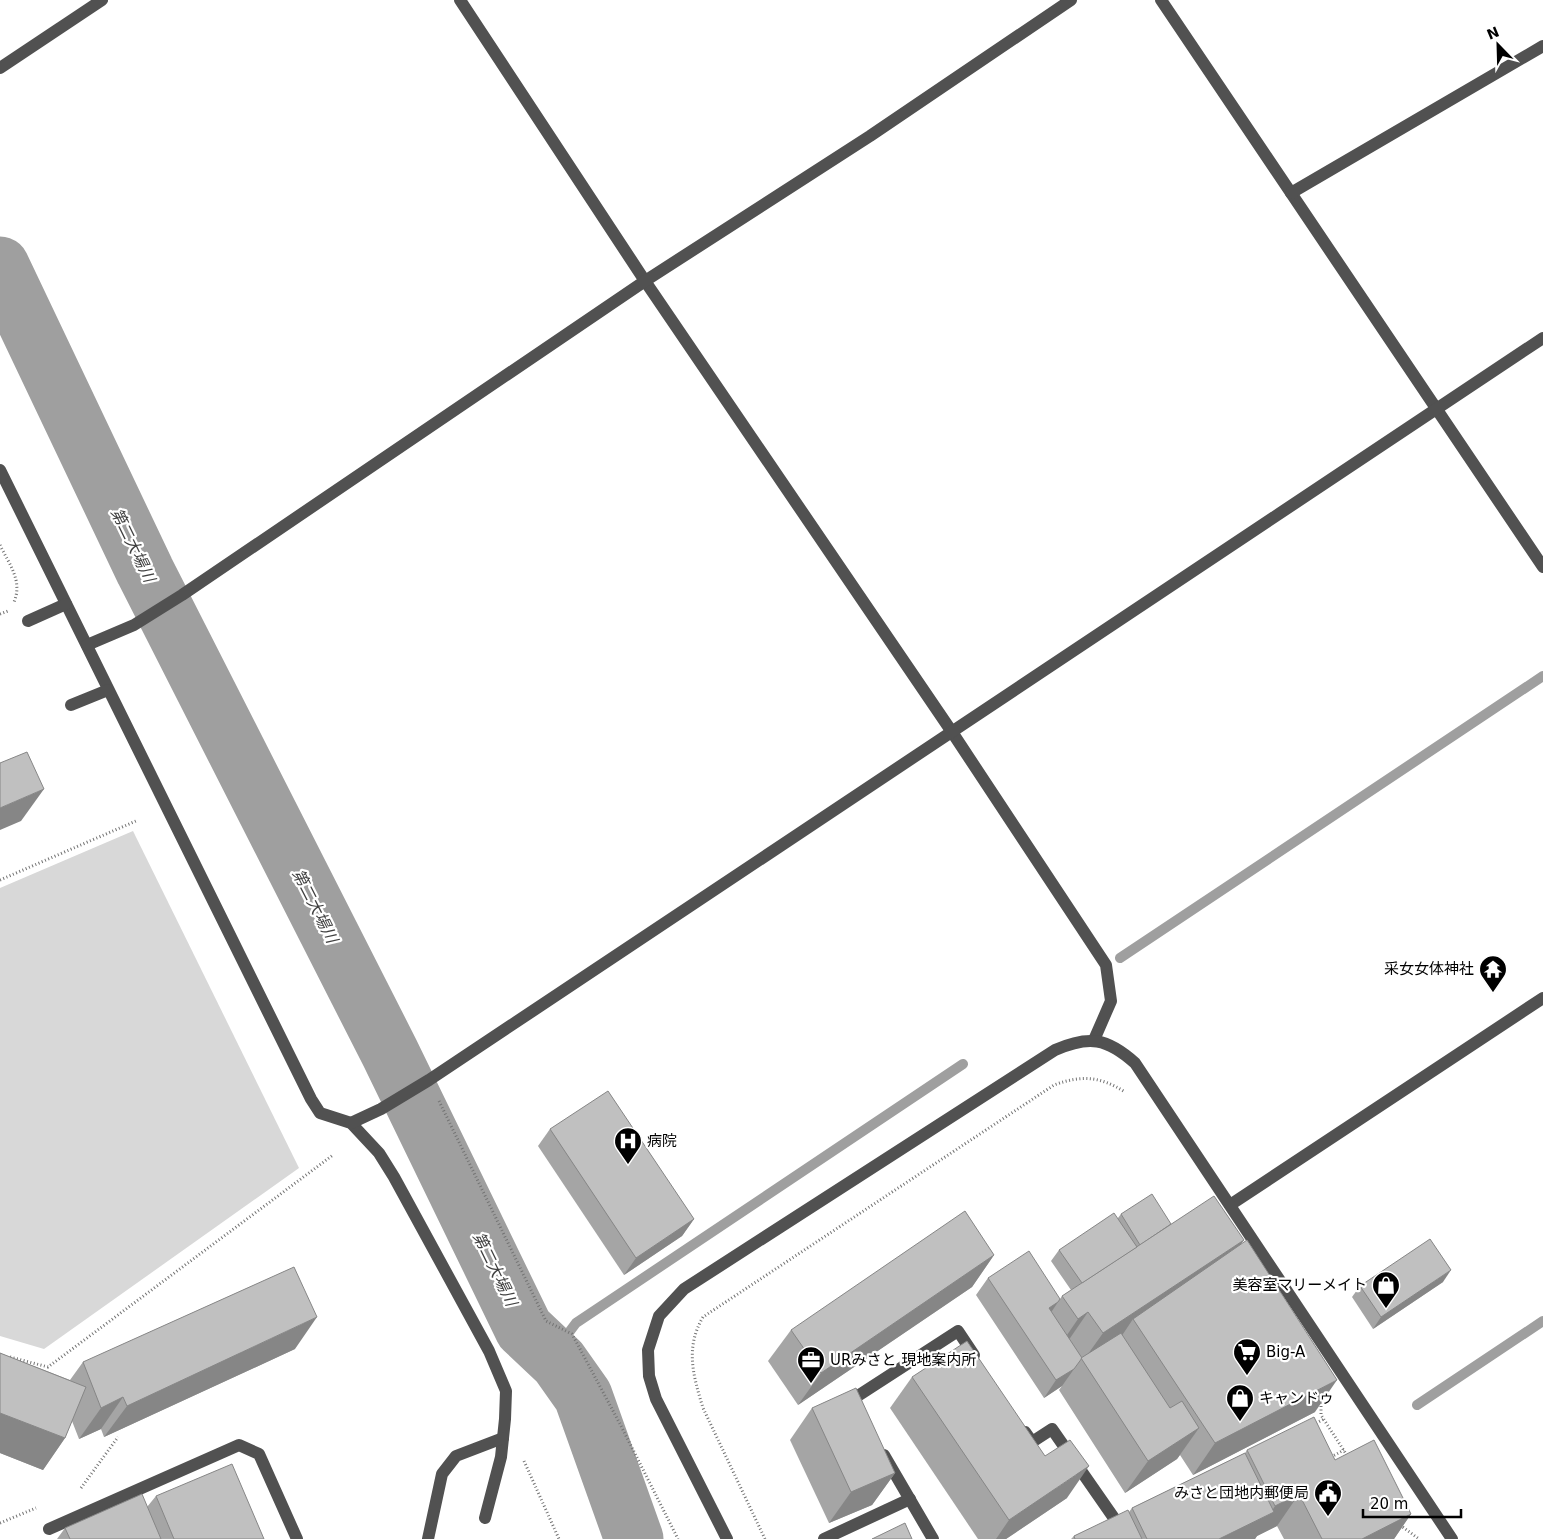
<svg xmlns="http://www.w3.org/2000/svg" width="1543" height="1539" viewBox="0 0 1543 1539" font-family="'DejaVu Sans','Noto Sans JP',sans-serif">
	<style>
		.green { fill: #d8d8d8 }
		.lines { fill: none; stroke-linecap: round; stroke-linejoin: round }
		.stream { stroke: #9f9f9f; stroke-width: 10 }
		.river { stroke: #9f9f9f; stroke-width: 59 }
		.path { stroke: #737373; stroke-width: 3; stroke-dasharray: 1 2.5; stroke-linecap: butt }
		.minor { stroke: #515151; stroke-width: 12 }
		.wall { fill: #a5a5a5 }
		.shaded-wall { fill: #868686 }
		.building { fill: #c0c0c0; stroke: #868686 }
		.labels { text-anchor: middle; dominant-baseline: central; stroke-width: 4.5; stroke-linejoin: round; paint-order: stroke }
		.poi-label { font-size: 15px; fill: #000; stroke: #fff; text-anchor: start }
		.water-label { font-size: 16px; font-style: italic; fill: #404040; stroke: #fff }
	</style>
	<rect width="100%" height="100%" fill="#fff"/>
	<polygon class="green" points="133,831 299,1168 44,1349 0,1336 0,888"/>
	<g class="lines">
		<g class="stream">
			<polyline points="1120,958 1543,676"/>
			<polyline points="552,1355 576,1323 963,1064"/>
			<polyline points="1417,1405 1543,1321"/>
		</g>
		<polyline class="river" points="0,266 145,571 390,1053 524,1329 559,1362 583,1396 634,1539"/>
		<g class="path">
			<path d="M0 545C9 564 23 581 14 602"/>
			<polyline points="0,614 8,611"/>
			<polyline points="0,880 136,821"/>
			<polyline points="439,1101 546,1321 572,1334 620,1424 678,1539"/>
			<polyline points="10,1357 48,1367 333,1155"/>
			<polyline points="1321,1399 1321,1415 1348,1457"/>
			<polyline points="1313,1425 1324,1419"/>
			<polyline points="1331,1457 1344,1450"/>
			<polyline points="524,1461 559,1539"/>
			<polyline points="81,1488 118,1437"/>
			<polyline points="0,1523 36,1508"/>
			<polyline points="1400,1525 1419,1539"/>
			<path d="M765 1539 703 1408C693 1375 685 1348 703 1317L1054 1085C1081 1075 1100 1076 1125 1092"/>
		</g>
		<g class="minor">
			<polyline points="460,0 645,281 952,732 1106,965 1111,1001 1094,1040"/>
			<polyline points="1161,0 1543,567"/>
			<polyline points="0,68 102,0"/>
			<polyline points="1291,193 1543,46"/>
			<polyline points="0,470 311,1099 320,1113 351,1123 379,1153 394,1177 489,1351 506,1391 505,1419 501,1457 485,1518"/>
			<polyline points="28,621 66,604"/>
			<polyline points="87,645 134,625 182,595 645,281 870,136 1071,0"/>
			<polyline points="71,705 108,690"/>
			<polyline points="351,1123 381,1109 429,1080 1543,338"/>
			<polyline points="1230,1205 1543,998"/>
			<polyline points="857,1407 853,1399 958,1331 974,1355"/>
			<polyline points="1025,1432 1032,1442 1052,1429 1116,1521"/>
			<polyline points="884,1455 933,1539"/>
			<polyline points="49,1529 239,1445 259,1454 297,1539"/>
			<polyline points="428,1539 442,1474 456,1456 503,1438"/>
			<path d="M727 1539 656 1399 649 1376 648 1350 659 1316 684 1289 1055 1050C1089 1035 1107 1038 1135 1063L1452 1539"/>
			<polyline points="824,1539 910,1499"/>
		</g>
	</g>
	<g class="wall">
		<polygon points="550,1129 694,1219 682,1236 624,1275 538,1146"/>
		<polygon points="1121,1214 1244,1240 1240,1245 1315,1412 1193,1475 1180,1455 1177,1459 1125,1493 1059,1390 1062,1386 1044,1398 976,1295 988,1278 1060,1299 1062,1296 1071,1290 1051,1261 1059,1250 1118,1218"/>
		<polygon points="994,1255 972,1287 798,1405 768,1361 791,1330"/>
		<polygon points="1443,1282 1373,1329 1352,1297 1360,1286"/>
		<polygon points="295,1349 104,1437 101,1429 79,1439 72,1421 65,1438 43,1470 0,1453 0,1353 70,1380 83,1362"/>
		<polygon points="912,1377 1067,1498 1006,1539 978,1539 890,1408"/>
		<polygon points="812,1408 895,1473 872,1505 829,1523 790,1440"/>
		<polygon points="1247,1450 1335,1460 1411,1514 1394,1539 1284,1539 1277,1526 1257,1536 1255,1539 1071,1539 1074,1536 1129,1512 1132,1508 1245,1453"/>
		<polygon points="156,1496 264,1539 57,1539 65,1528 147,1507"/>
	</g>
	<g class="shaded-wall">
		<polygon points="44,789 21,821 0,830 0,808"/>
		<polygon points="694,1219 682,1236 624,1275 636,1258"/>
		<polygon points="1244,1240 1222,1272 1133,1319 1119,1340 1083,1361 1103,1333"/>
		<polygon points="994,1255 972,1287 798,1405 821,1373"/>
		<polygon points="1451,1270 1443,1282 1373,1329 1381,1317"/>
		<polygon points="1058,1302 1046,1320 1049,1308"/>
		<polygon points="1088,1312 1066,1344 1056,1351 1078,1319"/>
		<polygon points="317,1317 295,1349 104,1437 127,1406"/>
		<polygon points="1074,1369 1062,1386 1044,1398 1056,1380"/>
		<polygon points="1337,1380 1315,1412 1193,1475 1215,1443"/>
		<polygon points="123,1397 101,1429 79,1439 101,1408"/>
		<polygon points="0,1413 65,1438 43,1470 0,1453"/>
		<polygon points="1199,1428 1177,1459 1125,1493 1148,1461"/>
		<polygon points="1089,1466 1067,1498 1006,1539 996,1539 1009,1520"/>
		<polygon points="895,1473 872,1505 829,1523 851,1492"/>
		<polygon points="1299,1494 1277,1526 1257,1536 1255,1539 1219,1539 1270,1514 1275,1506"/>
		<polygon points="1411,1514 1394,1539 1362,1539"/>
	</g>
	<g class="building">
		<polygon points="27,752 44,789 0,808 0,763"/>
		<polygon points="608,1091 694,1219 636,1258 550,1129"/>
		<polygon points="1152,1194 1171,1224 1140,1245 1121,1214"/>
		<polygon points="1214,1196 1244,1240 1103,1333 1088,1312 1078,1319 1062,1296"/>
		<polygon points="965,1211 994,1255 821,1373 791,1330"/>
		<polygon points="1114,1213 1137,1247 1082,1283 1059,1250"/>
		<polygon points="1430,1239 1451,1270 1381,1317 1360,1286"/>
		<polygon points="1247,1240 1337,1380 1215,1443 1133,1319"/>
		<polygon points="1029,1251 1060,1299 1058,1302 1049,1308 1082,1358 1074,1369 1056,1380 988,1278"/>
		<polygon points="294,1267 317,1317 127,1406 123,1397 101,1408 83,1362"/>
		<polygon points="1121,1333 1170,1408 1182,1401 1199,1428 1148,1461 1081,1358"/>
		<polygon points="967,1341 1045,1456 1070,1440 1089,1466 1009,1520 912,1377"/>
		<polygon points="0,1353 86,1387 65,1438 0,1413"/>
		<polygon points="856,1388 895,1473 851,1492 812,1408"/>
		<polygon points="1314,1417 1335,1460 1374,1440 1411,1514 1362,1539 1322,1539 1299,1494 1275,1506 1247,1450"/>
		<polygon points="1245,1453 1274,1512 1219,1539 1147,1539 1132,1508"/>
		<polygon points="232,1464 264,1539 174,1539 156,1496"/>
		<polygon points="142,1494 161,1539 70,1539 65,1528"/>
		<polygon points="1128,1510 1142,1539 1075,1539 1074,1536"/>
		<polygon points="905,1523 912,1539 872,1539"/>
	</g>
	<defs>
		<g id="temple-pin" transform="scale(1.4375)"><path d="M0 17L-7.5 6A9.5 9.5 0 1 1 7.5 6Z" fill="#000" stroke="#fff"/><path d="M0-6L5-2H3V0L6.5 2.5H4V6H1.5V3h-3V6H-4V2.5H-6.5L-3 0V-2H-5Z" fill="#fff"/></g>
		<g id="hospital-pin" transform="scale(1.4375)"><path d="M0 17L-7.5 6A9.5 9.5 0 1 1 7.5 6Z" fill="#000" stroke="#fff"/><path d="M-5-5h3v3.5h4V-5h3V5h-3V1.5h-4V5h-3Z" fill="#fff"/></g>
		<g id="shop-pin" transform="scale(1.4375)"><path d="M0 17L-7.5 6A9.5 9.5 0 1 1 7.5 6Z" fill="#000" stroke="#fff"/><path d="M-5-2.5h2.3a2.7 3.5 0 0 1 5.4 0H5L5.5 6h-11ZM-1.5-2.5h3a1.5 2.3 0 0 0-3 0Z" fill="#fff"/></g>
		<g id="supermarket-pin" transform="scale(1.4375)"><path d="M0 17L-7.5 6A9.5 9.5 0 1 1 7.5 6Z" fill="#000" stroke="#fff"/><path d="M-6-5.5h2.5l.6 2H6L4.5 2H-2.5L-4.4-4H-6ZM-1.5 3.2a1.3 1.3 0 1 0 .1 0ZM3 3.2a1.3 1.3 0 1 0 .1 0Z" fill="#fff"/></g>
		<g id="office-pin" transform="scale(1.4375)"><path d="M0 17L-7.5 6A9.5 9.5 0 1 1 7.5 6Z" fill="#000" stroke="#fff"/><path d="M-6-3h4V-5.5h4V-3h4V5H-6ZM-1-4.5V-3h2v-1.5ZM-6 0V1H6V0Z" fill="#fff"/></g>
		<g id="civic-pin" transform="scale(1.4375)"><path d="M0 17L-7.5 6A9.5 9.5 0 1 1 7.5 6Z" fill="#000" stroke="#fff"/><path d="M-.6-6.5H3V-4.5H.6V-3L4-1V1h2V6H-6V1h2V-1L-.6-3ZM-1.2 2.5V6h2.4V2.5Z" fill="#fff"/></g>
	</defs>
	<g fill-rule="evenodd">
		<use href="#temple-pin" x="1493" y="969"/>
		<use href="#hospital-pin" x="628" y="1141"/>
		<use href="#shop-pin" x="1386" y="1285"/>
		<use href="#supermarket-pin" x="1247" y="1352"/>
		<use href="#office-pin" x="811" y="1360"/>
		<use href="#shop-pin" x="1240" y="1398"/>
		<use href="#civic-pin" x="1328" y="1493"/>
	</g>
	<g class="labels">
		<g class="poi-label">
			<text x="1474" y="969" text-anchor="end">采女女体神社</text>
			<text x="647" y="1141">病院</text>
			<text x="1367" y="1285" text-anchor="end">美容室マリーメイト</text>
			<text x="1266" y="1352">Big-A</text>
			<text x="830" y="1360">URみさと 現地案内所</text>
			<text x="1259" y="1398">キャンドゥ</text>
			<text x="1309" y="1493" text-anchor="end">みさと団地内郵便局</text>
		</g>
		<g class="water-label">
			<text transform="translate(133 545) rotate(64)">第二大場川</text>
			<text transform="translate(315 906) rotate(63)">第二大場川</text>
			<text transform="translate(495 1269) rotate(64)">第二大場川</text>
		</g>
	</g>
	<g transform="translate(1498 45) rotate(337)" stroke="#ffffff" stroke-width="4" paint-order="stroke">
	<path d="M0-4L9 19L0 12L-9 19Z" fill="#000000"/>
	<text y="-8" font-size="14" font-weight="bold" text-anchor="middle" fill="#000000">N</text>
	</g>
	<path d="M1363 1509v8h98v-8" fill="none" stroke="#000000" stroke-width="2.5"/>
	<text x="1370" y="1509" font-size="15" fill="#000000" stroke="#ffffff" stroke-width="4" paint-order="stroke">20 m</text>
</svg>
